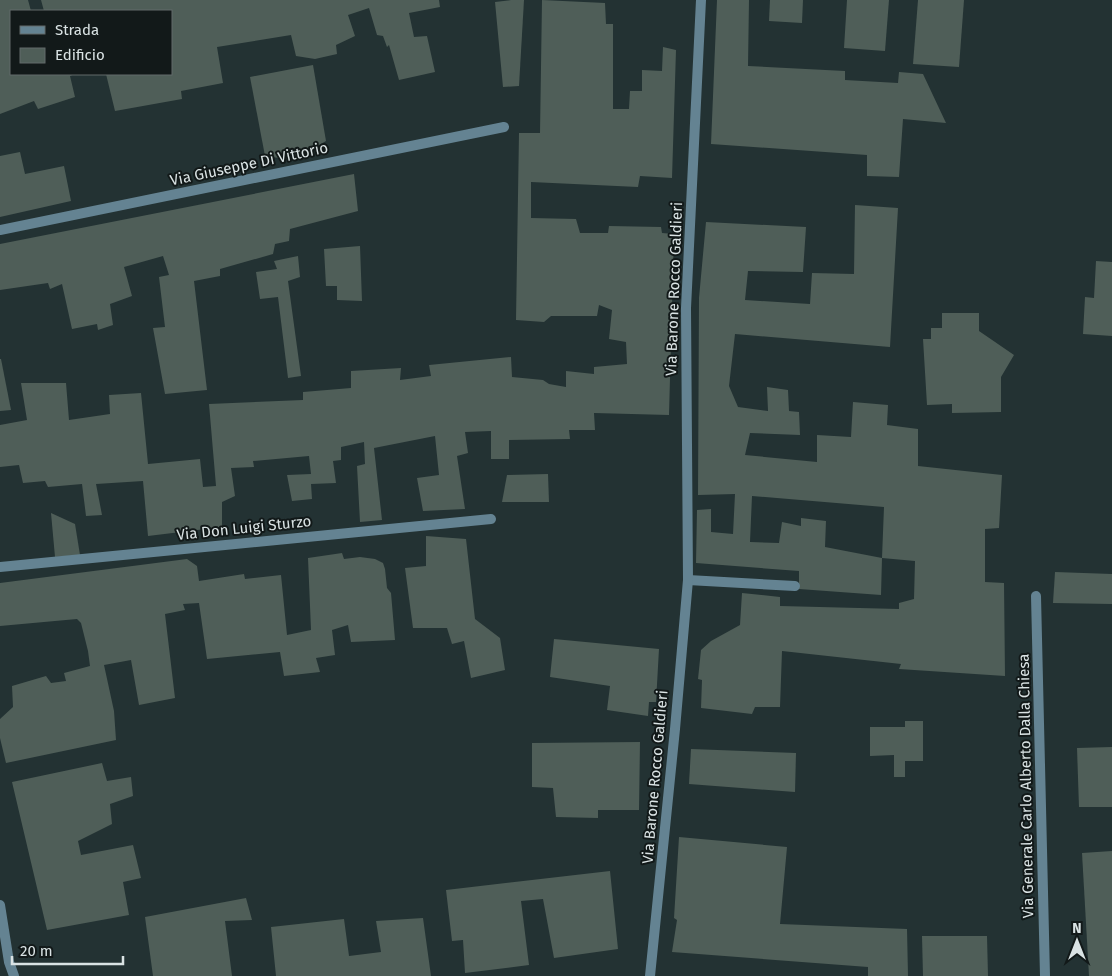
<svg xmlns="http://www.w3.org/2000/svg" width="1112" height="976" viewBox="0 0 1112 976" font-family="'Fira Sans',sans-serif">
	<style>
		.building { fill: #4f5e58 }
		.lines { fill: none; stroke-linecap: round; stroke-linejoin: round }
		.street { stroke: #648392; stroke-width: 10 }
		.labels { text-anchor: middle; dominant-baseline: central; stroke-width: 4; stroke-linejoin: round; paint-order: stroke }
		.street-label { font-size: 15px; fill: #dae3e4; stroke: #121919 }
	</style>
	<rect width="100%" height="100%" fill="#233233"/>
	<g class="building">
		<polygon points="0,0 28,0 31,11 11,11 11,74 75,74 70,76 75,97 38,109 34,101 0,114"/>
		<polygon points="41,0 439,0 440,7 409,13 414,37 427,36 435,72 399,80 389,45 387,47 383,36 377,35 369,8 348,15 355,36 336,45 337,54 315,59 296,56 291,35 217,47 223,83 181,91 182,99 115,111 106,74 171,74 171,11 44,11"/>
		<polygon points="511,0 524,0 519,86 503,87 495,2"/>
		<polygon points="542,0 605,3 606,24 613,24 613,109 629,109 630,91 642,91 642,70 662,71 663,47 676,50 672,178 640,176 638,187 531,182 531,218 576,219 580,233 608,233 609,226 661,227 662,233 674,234 669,415 594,413 595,430 569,430 570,439 509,440 509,459 491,459 491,431 465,432 468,453 457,456 465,509 423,511 417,478 439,475 435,436 374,448 382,520 360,522 357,466 365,464 364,442 341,447 341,460 333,461 336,483 311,484 312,499 292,501 287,475 311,474 309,456 253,461 254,467 231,468 235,496 222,502 222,527 148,536 143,481 96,484 102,515 86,516 82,484 48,487 45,481 23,483 19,465 0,467 0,425 27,420 21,383 66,383 69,420 110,414 109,395 141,393 148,464 200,459 203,487 216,486 209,404 303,400 303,392 351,388 351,371 401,368 400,380 431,376 429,365 511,357 512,377 543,380 549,384 566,387 566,371 594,374 594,367 627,364 626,342 609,339 612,310 599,305 597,316 551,316 544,322 516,320 519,133 540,133"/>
		<polygon points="717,0 749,0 748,66 845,71 845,80 898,83 899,72 923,74 946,123 903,119 899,177 867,176 867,155 711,144"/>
		<polygon points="770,0 803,0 802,23 769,21"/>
		<polygon points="847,0 889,0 885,51 844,48"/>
		<polygon points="918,0 964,0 959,67 913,64"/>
		<polygon points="313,65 326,141 293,160 265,156 250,77"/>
		<polygon points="20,152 25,174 64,166 71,201 0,217 0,156"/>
		<polygon points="354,174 358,211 290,229 289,241 275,244 273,254 220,269 220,276 194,281 207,390 165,394 153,328 165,327 159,277 169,275 163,256 124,267 132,296 110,304 113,325 98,330 97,324 72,329 62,284 50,289 48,283 0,290 0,244"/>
		<polygon points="855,205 898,208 890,347 735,334 729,386 738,407 768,411 767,387 788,390 789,411 799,412 800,435 750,433 745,455 817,462 817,435 851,437 853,402 888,405 887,425 918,429 918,466 1002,475 999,528 985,529 985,582 1004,583 1005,676 899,669 901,664 782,651 780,707 755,707 752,714 701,708 702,680 698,679 701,650 711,641 740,625 742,593 780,597 780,606 899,609 899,603 914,599 915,561 882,558 884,507 752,496 750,542 779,543 782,522 801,526 801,518 826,521 825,547 882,558 881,595 799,589 799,571 696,563 697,510 711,509 711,532 733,534 735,494 698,495 699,298 706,222 806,227 803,272 748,271 745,300 810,304 812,273 854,274"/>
		<polygon points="360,246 362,301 337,300 337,286 326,286 324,249"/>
		<polygon points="298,256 300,277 288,281 301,376 288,378 278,297 260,299 256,272 277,269 274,261"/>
		<polygon points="1096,261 1112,262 1112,336 1083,334 1085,297 1094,298"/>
		<polygon points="942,313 979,313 979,331 1014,355 1001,377 1001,412 952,413 952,404 927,405 923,339 931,339 931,328 942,328"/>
		<polygon points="0,359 1,359 11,410 0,411"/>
		<polygon points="548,474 549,502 502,502 507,475"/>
		<polygon points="51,513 75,524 80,555 55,557"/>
		<polygon points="426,536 466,539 475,619 500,638 505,670 471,678 464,641 452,644 447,628 413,628 405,568 426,566"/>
		<polygon points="342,553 344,559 360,557 375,559 383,563 385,569 387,588 391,593 395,640 351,642 348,625 332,630 335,655 316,658 320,672 284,676 280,652 207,659 199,603 183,604 185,610 165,614 175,698 139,705 131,660 104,665 114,711 116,740 6,763 0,738 0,719 13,707 12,686 46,676 51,683 66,681 64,673 90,666 88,651 81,623 77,619 0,626 0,583 187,559 197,566 199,581 244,574 245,579 281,575 287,635 311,630 308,558"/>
		<polygon points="1055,572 1112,574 1112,604 1053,603"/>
		<polygon points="554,639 659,649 656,702 649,702 648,716 607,710 610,686 550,677"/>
		<polygon points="905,721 923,721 923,761 905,761 905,777 894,777 894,755 870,756 870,727 905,727"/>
		<polygon points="640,742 639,810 598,810 598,818 556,817 553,788 532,787 532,743"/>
		<polygon points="1112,747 1112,807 1079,807 1077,748"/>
		<polygon points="691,749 796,753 795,792 689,784"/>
		<polygon points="102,763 107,781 131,777 133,796 110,804 112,824 78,841 81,855 133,845 141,878 123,882 129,915 47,930 12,782"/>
		<polygon points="679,837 787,847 780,924 907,929 908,976 868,976 868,967 672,952 677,920 674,918"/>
		<polygon points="1112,851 1112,976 1089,976 1082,853"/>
		<polygon points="610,871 618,949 554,958 543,899 521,901 529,965 465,973 463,940 452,941 446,890"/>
		<polygon points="246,898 252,920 225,921 232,976 153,976 145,917"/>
		<polygon points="423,918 431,976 276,976 271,927 344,919 349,956 381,952 376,921"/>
		<polygon points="922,936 987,936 988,976 923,976"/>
	</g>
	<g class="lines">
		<g class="street">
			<polyline points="0,230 504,127"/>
			<polyline points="0,567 491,519"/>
			<polyline points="688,580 795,586"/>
			<polyline points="1036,596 1045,976"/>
			<polyline points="0,905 9,962 14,976"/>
			<polyline points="650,976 675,729 688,580 686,308 701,0"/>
		</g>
	</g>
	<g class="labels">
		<g class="street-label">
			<text transform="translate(249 164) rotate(-12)">Via Giuseppe Di Vittorio</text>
			<text transform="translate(674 289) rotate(-88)">Via Barone Rocco Galdieri</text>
			<text transform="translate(244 528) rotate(-6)">Via Don Luigi Sturzo</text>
			<text transform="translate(655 777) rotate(-85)">Via Barone Rocco Galdieri</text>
			<text transform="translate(1026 786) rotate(-91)">Via Generale Carlo Alberto Dalla Chiesa</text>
		</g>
	</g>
	<rect x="10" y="10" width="162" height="65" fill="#121919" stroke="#626a6a"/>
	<rect x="20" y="26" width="25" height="8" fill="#648392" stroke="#626a6a"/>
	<text x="55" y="35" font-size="15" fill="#dae3e4">Strada</text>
	<rect x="20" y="48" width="25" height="15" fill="#4f5e58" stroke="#626a6a"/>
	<text x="55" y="60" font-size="15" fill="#dae3e4">Edificio</text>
	<g transform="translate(1077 941)" stroke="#121919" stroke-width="4" paint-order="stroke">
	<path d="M0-4L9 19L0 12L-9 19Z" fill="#dae3e4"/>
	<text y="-8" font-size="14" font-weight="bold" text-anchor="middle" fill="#dae3e4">N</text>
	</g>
	<path d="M12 956v8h111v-8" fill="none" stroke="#dae3e4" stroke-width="2.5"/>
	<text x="20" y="956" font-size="15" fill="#dae3e4" stroke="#121919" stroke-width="4" paint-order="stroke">20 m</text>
</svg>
